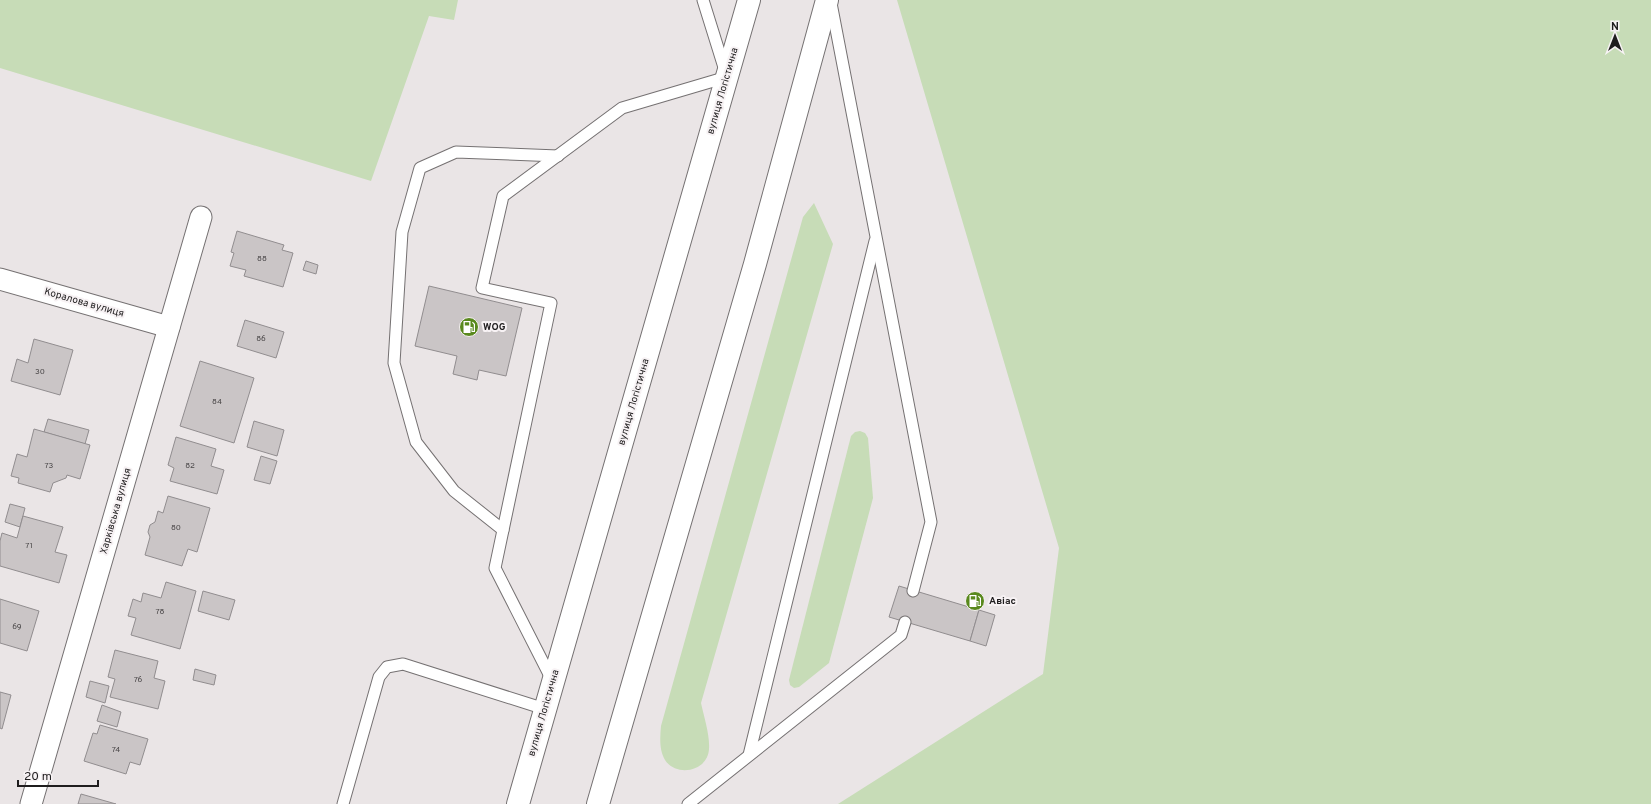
<svg xmlns="http://www.w3.org/2000/svg" width="1651" height="804" viewBox="0 0 1651 804" font-family="Overpass,sans-serif">
	<style>
		.green { fill: #c7dcb7 }
		.building { fill: #cac5c6; stroke: #918d8f }
		.lines { fill: none; stroke-linecap: round; stroke-linejoin: round }
		.lane-casing { stroke: #757172; stroke-width: 13 }
		.street-casing { stroke: #757172; stroke-width: 23 }
		.primary-casing { stroke: #757172; stroke-width: 24 }
		.lane { stroke: #fff; stroke-width: 11 }
		.street { stroke: #fff; stroke-width: 21 }
		.primary { stroke: #fff; stroke-width: 22 }
		.labels { text-anchor: middle; dominant-baseline: central; stroke-width: 4; stroke-linejoin: round; paint-order: stroke }
		.number-label { font-size: 8px; fill: #4a4748 }
		.street-label { font-size: 10px; fill: #1f1d1e; stroke: #f7f2f4 }
		.poi-label { font-size: 10px; font-weight: bold; fill: #1f1d1e; stroke: #f7f2f4; text-anchor: start }
	</style>
	<rect width="100%" height="100%" fill="#eae5e6"/>
	<g class="green">
		<polygon points="0,0 458,0 454,20 429,16 371,181 0,68"/>
		<polygon points="897,0 1651,0 1651,804 838,804 1043,674 1059,548"/>
		<path d="M814 203 833 244 701 703C704 717 710 735 709 749 708 771 677 778 665 760 659 750 660 737 661 726L803 217Z"/>
		<polygon points="860,431 865,433 868,438 873,498 829,663 799,687 794,688 790,685 789,680 851,436 855,432"/>
	</g>
	<g class="building">
		<polygon points="237,231 284,245 282,250 293,253 283,287 244,276 246,270 230,266 234,253 231,252"/>
		<polygon points="306,261 318,265 316,274 303,270"/>
		<polygon points="429,286 522,308 506,376 479,370 477,380 453,374 457,356 415,346"/>
		<polygon points="245,320 284,332 276,358 237,346"/>
		<polygon points="34,339 73,350 60,395 11,381 17,359 28,363"/>
		<polygon points="200,361 254,378 234,443 180,426"/>
		<polygon points="48,419 89,430 85,444 44,432"/>
		<polygon points="254,421 284,430 277,456 247,447"/>
		<polygon points="34,429 90,445 80,479 67,475 66,478 53,483 50,492 18,483 19,478 11,476 17,454 27,457"/>
		<polygon points="176,437 216,449 211,466 224,470 217,494 170,481 174,468 168,465"/>
		<polygon points="261,456 277,461 270,484 254,480"/>
		<polygon points="168,496 210,508 197,552 188,549 182,566 145,555 150,537 148,532 150,525 155,522 158,511 163,513"/>
		<polygon points="10,504 25,508 20,527 5,522"/>
		<polygon points="23,516 63,527 55,552 67,555 59,583 0,566 0,541 2,533 17,538"/>
		<polygon points="166,582 196,591 180,649 131,635 136,618 128,616 133,599 141,602 143,593 161,598"/>
		<polygon points="899,586 979,610 970,641 889,617"/>
		<polygon points="203,591 235,600 229,620 198,611"/>
		<polygon points="0,599 39,611 27,651 0,643"/>
		<polygon points="979,610 995,615 986,646 970,641"/>
		<polygon points="115,650 158,661 154,678 165,681 158,709 110,697 115,679 108,677"/>
		<polygon points="195,669 216,675 214,685 193,680"/>
		<polygon points="90,681 109,686 105,703 86,697"/>
		<polygon points="0,692 11,695 2,729 0,728"/>
		<polygon points="102,705 121,712 117,727 97,721"/>
		<polygon points="100,725 148,739 140,765 130,762 126,774 84,761 93,733 97,734"/>
		<polygon points="81,794 116,804 78,804"/>
	</g>
	<g class="lines">
		<g class="lane-casing">
			<g id="lane">
				<polyline points="831,3 931,522 913,591"/>
				<polyline points="503,530 454,491 416,442 394,363 402,232 420,168 456,152 558,156"/>
				<polyline points="552,680 495,568 551,303 482,288 503,196 622,108 727,77 703,0"/>
				<polyline points="749,755 875,241"/>
				<polyline points="343,804 379,677 387,667 403,664 545,709"/>
				<polyline points="688,804 901,635 905,622"/>
			</g>
		</g>
		<g class="street-casing">
			<g id="street">
				<polyline points="0,279 169,327"/>
				<polyline points="31,804 201,217"/>
			</g>
		</g>
		<g class="primary-casing">
			<g id="primary">
				<polyline points="518,804 749,0"/>
				<polyline points="598,804 755,264 827,0"/>
			</g>
		</g>
		<use href="#lane" class="lane"/>
		<use href="#street" class="street"/>
		<use href="#primary" class="primary"/>
	</g>
	<defs>
		<g id="fuel-disc" transform="scale(1)"><circle r="9.5" fill="#59891d" stroke="#f7f2f4"/><path d="M-5.5-6h7V0h2V4h1.3V-2.5L3-4.5l.8-.8L6-3V5H2.5V1h-1V6h-7ZM-4.2-4.7v3.2H.2V-4.7Z" fill="#fff"/></g>
	</defs>
	<g fill-rule="evenodd">
		<use href="#fuel-disc" x="469" y="327"/>
		<use href="#fuel-disc" x="975" y="601"/>
	</g>
	<g class="labels">
		<g class="number-label">
			<text x="262" y="259">88</text>
			<text x="261" y="339">86</text>
			<text x="40" y="372">30</text>
			<text x="217" y="402">84</text>
			<text x="49" y="466">73</text>
			<text x="190" y="466">82</text>
			<text x="176" y="528">80</text>
			<text x="29" y="546">71</text>
			<text x="160" y="612">78</text>
			<text x="17" y="627">69</text>
			<text x="138" y="680">76</text>
			<text x="116" y="750">74</text>
		</g>
		<g class="street-label">
			<text transform="translate(723 91) rotate(-74)">вулиця Логістична</text>
			<text transform="translate(84 303) rotate(16)">Коралова вулиця</text>
			<text transform="translate(634 402) rotate(-74)">вулиця Логістична</text>
			<text transform="translate(116 511) rotate(-74)">Харківська вулиця</text>
			<text transform="translate(544 713) rotate(-74)">вулиця Логістична</text>
		</g>
		<g class="poi-label">
			<text x="483" y="327">WOG</text>
			<text x="989" y="601">Авіас</text>
		</g>
	</g>
	<g transform="translate(1615 36)" stroke="#f7f2f4" stroke-width="3" paint-order="stroke">
	<path d="M0-3L7 15L0 10L-7 15Z" fill="#1f1d1e"/>
	<text y="-6" font-size="11" font-weight="bold" text-anchor="middle" fill="#1f1d1e">N</text>
	</g>
	<path d="M18 780v6h80v-6" fill="none" stroke="#1f1d1e" stroke-width="2"/>
	<text x="24" y="780" font-size="12" fill="#1f1d1e" stroke="#f7f2f4" stroke-width="3" paint-order="stroke">20 m</text>
</svg>
